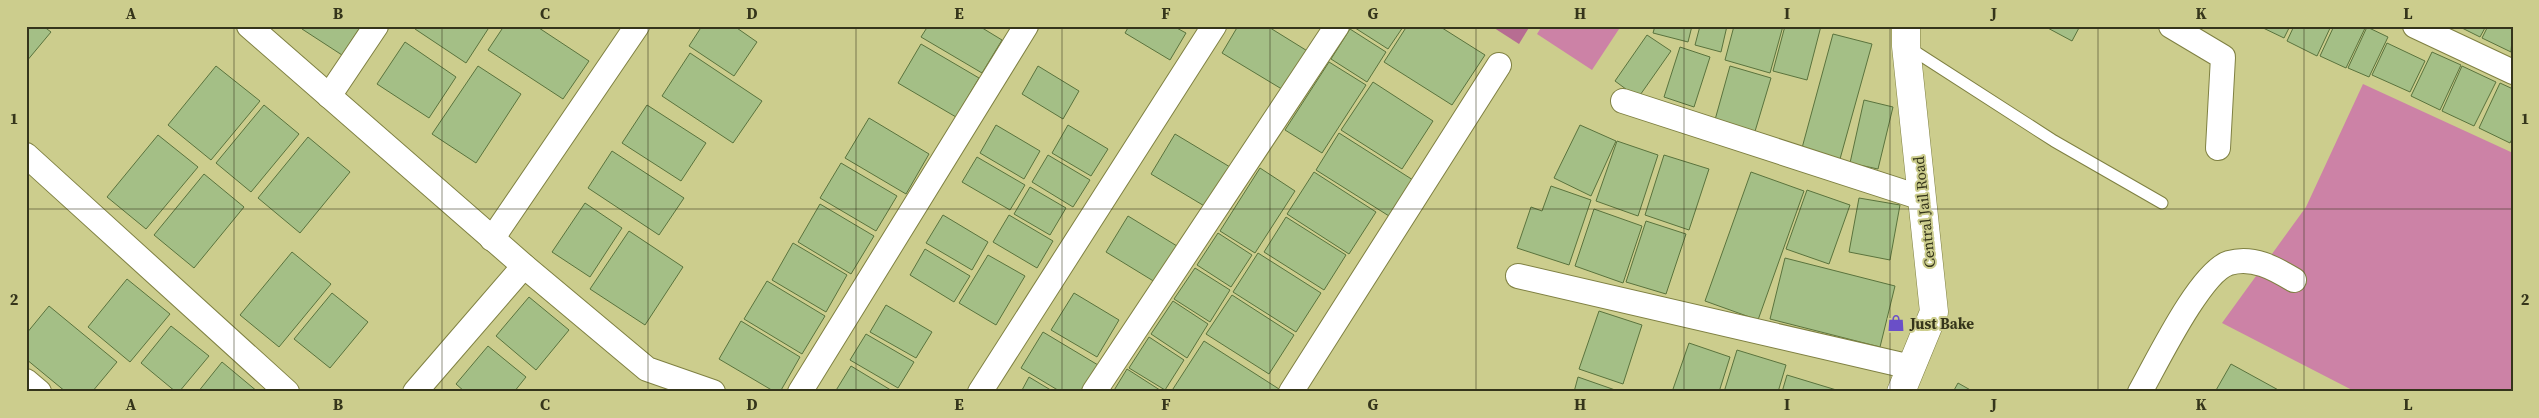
<svg xmlns="http://www.w3.org/2000/svg" width="2539" height="418" viewBox="0 0 2539 418" font-family="'Source Serif 4',serif">
	<style>
		.green { fill: #cc82a6 }
		.forest { fill: #b76d92 }
		.building { fill: #a4bf86; stroke: #5a733d }
		.lines { fill: none; stroke-linecap: round; stroke-linejoin: round }
		.lane-casing { stroke: #7f8042; stroke-width: 13 }
		.street-casing { stroke: #7f8042; stroke-width: 26 }
		.secondary-casing { stroke: #7f8042; stroke-width: 29 }
		.lane { stroke: #fff; stroke-width: 11 }
		.street { stroke: #fff; stroke-width: 24 }
		.secondary { stroke: #fff; stroke-width: 28 }
		.grid { fill: none; stroke: #35351b; stroke-width: 1; stroke-opacity: 0.55 }
		.labels { text-anchor: middle; dominant-baseline: central; stroke-width: 4; stroke-linejoin: round; paint-order: stroke }
		.street-label { font-size: 15px; fill: #35351b; stroke: #cccd8d }
		.poi-label { font-size: 15px; font-weight: bold; fill: #35351b; stroke: #cccd8d; text-anchor: start }
		.neatline { fill: none; stroke: #35351b; stroke-width: 2 }
		.grid-label { font-size: 16px; text-anchor: middle; font-weight: bold; fill: #35351b }
	</style>
	<rect width="100%" height="100%" fill="#cccd8d"/>
	<g class="green">
		<polygon points="1542,26 1621,26 1592,70 1537,34"/>
		<polygon points="2363,84 2513,153 2513,392 2356,392 2222,323 2306,207"/>
	</g>
	<polygon class="forest" points="1491,26 1530,26 1519,44"/>
	<g class="building">
		<polygon points="26,26 43,26 51,32 26,62"/>
		<polygon points="303,26 361,26 342,55 302,29"/>
		<polygon points="417,26 490,26 466,63 415,29"/>
		<polygon points="504,26 536,26 589,61 563,99 488,50"/>
		<polygon points="702,26 734,26 757,42 734,76 689,46"/>
		<polygon points="928,26 979,26 1002,40 982,73 921,37"/>
		<polygon points="1129,26 1173,26 1186,33 1170,60 1125,33"/>
		<polygon points="1238,26 1267,26 1309,52 1285,91 1222,53"/>
		<polygon points="1352,26 1402,26 1403,27 1388,49"/>
		<polygon points="1407,26 1439,26 1485,55 1452,105 1384,62"/>
		<polygon points="1655,26 1692,26 1688,42 1653,33"/>
		<polygon points="1700,26 1727,26 1721,52 1695,45"/>
		<polygon points="1734,26 1783,26 1770,73 1725,60"/>
		<polygon points="1785,26 1821,26 1807,80 1773,71"/>
		<polygon points="2044,26 2080,26 2072,41"/>
		<polygon points="2259,26 2290,26 2284,38"/>
		<polygon points="2294,26 2331,26 2317,56 2287,41"/>
		<polygon points="2334,26 2366,26 2346,68 2320,56"/>
		<polygon points="2458,26 2486,26 2480,37"/>
		<polygon points="2488,26 2513,26 2511,52 2482,38"/>
		<polygon points="2367,27 2388,37 2369,77 2348,68"/>
		<polygon points="1350,29 1386,52 1367,82 1331,59"/>
		<polygon points="1833,34 1872,44 1840,159 1802,148"/>
		<polygon points="1647,35 1671,51 1638,98 1615,81"/>
		<polygon points="405,42 456,77 429,118 377,84"/>
		<polygon points="2387,43 2425,61 2410,92 2372,75"/>
		<polygon points="921,44 979,78 956,117 898,83"/>
		<polygon points="1680,47 1710,57 1694,107 1664,97"/>
		<polygon points="2432,52 2461,65 2440,110 2411,96"/>
		<polygon points="690,53 762,101 733,143 662,96"/>
		<polygon points="1329,62 1366,85 1322,153 1285,130"/>
		<polygon points="216,66 260,101 211,160 168,125"/>
		<polygon points="478,66 521,94 476,163 432,134"/>
		<polygon points="1038,66 1079,91 1063,119 1022,94"/>
		<polygon points="1730,66 1771,78 1753,138 1713,127"/>
		<polygon points="2462,66 2496,82 2474,126 2442,111"/>
		<polygon points="1373,82 1433,121 1402,169 1341,130"/>
		<polygon points="2500,83 2513,89 2513,137 2510,143 2479,128"/>
		<polygon points="1864,100 1893,107 1878,169 1850,163"/>
		<polygon points="264,105 299,134 251,192 216,163"/>
		<polygon points="647,105 706,143 681,181 622,143"/>
		<polygon points="869,118 929,154 906,194 845,158"/>
		<polygon points="996,125 1040,151 1024,179 980,153"/>
		<polygon points="1068,125 1108,149 1091,176 1052,153"/>
		<polygon points="1580,125 1616,141 1591,196 1554,178"/>
		<polygon points="1339,133 1413,180 1389,216 1316,170"/>
		<polygon points="1175,134 1230,167 1206,207 1151,174"/>
		<polygon points="158,135 198,167 146,229 107,197"/>
		<polygon points="308,137 350,172 300,233 258,198"/>
		<polygon points="1617,141 1658,155 1638,216 1596,201"/>
		<polygon points="612,151 684,198 659,235 588,188"/>
		<polygon points="1048,155 1090,180 1073,207 1032,182"/>
		<polygon points="1664,155 1709,169 1689,230 1645,215"/>
		<polygon points="977,157 1025,185 1010,210 962,182"/>
		<polygon points="841,163 897,196 876,231 820,198"/>
		<polygon points="1260,168 1295,191 1255,253 1220,231"/>
		<polygon points="1314,172 1376,212 1349,254 1287,214"/>
		<polygon points="1751,172 1804,191 1758,320 1705,301"/>
		<polygon points="204,174 244,207 194,268 154,235"/>
		<polygon points="1551,186 1591,200 1569,265 1517,248 1531,207 1542,211"/>
		<polygon points="1030,187 1066,208 1050,235 1014,214"/>
		<polygon points="1807,190 1850,205 1829,264 1786,249"/>
		<polygon points="1859,198 1900,205 1890,260 1849,252"/>
		<polygon points="585,203 622,228 590,277 552,252"/>
		<polygon points="820,204 874,236 851,274 798,242"/>
		<polygon points="1594,209 1642,226 1623,283 1575,266"/>
		<polygon points="943,215 988,242 972,270 926,243"/>
		<polygon points="1009,215 1053,241 1037,268 993,242"/>
		<polygon points="1128,216 1177,246 1155,282 1106,252"/>
		<polygon points="1286,217 1346,255 1324,290 1264,252"/>
		<polygon points="1646,221 1686,234 1666,294 1626,282"/>
		<polygon points="629,231 683,267 645,325 590,289"/>
		<polygon points="1218,233 1252,255 1231,287 1197,265"/>
		<polygon points="793,243 847,275 826,312 772,280"/>
		<polygon points="925,249 970,276 954,302 910,275"/>
		<polygon points="292,252 331,284 279,347 240,315"/>
		<polygon points="1258,253 1321,293 1296,332 1233,292"/>
		<polygon points="988,255 1025,276 996,325 959,303"/>
		<polygon points="1785,258 1895,286 1880,347 1770,319"/>
		<polygon points="1195,268 1230,290 1210,322 1174,299"/>
		<polygon points="127,279 170,314 130,362 88,327"/>
		<polygon points="767,281 825,316 802,354 744,319"/>
		<polygon points="332,293 368,322 330,368 294,339"/>
		<polygon points="1074,293 1119,320 1097,357 1051,330"/>
		<polygon points="1232,295 1294,335 1269,374 1206,334"/>
		<polygon points="529,297 569,330 536,370 496,336"/>
		<polygon points="1173,301 1208,324 1187,358 1151,334"/>
		<polygon points="886,305 932,332 916,358 870,332"/>
		<polygon points="49,306 117,362 92,392 66,392 26,359 26,334"/>
		<polygon points="1599,311 1642,325 1623,384 1579,369"/>
		<polygon points="741,321 800,357 780,392 775,392 719,359"/>
		<polygon points="171,326 209,356 179,392 176,392 141,363"/>
		<polygon points="1043,332 1103,368 1089,392 1061,392 1021,368"/>
		<polygon points="866,334 914,362 898,388 850,360"/>
		<polygon points="1149,337 1184,360 1165,390 1129,368"/>
		<polygon points="1204,341 1279,389 1277,392 1171,392"/>
		<polygon points="1689,343 1730,357 1719,392 1672,392"/>
		<polygon points="488,346 526,377 514,392 465,392 456,384"/>
		<polygon points="1737,350 1786,365 1778,392 1724,392"/>
		<polygon points="222,362 258,392 198,392"/>
		<polygon points="2231,364 2282,392 2215,392"/>
		<polygon points="851,366 894,392 835,392"/>
		<polygon points="1127,369 1163,392 1113,392"/>
		<polygon points="1787,375 1843,392 1782,392"/>
		<polygon points="1029,377 1054,392 1021,392"/>
		<polygon points="1578,377 1618,391 1618,392 1574,392"/>
		<polygon points="1958,383 1974,392 1953,392"/>
	</g>
	<g class="lines">
		<g class="lane-casing">
			<polyline id="lane" points="1908,47 2054,141 2162,203"/>
		</g>
		<g class="street-casing">
			<g id="street">
				<polyline points="249,26 524,266 647,369 713,392"/>
				<polyline points="2171,26 2223,57 2218,148"/>
				<polyline points="2415,26 2513,72"/>
				<polyline points="329,96 376,26"/>
				<polyline points="1623,101 1922,198"/>
				<polyline points="26,155 287,392"/>
				<polyline points="492,239 637,26"/>
				<polyline points="1518,276 1911,367"/>
				<polyline points="26,381 39,392"/>
				<polyline points="415,392 524,266"/>
				<polyline points="800,392 1026,26"/>
				<polyline points="980,392 1214,26"/>
				<polyline points="1094,392 1337,26"/>
				<polyline points="1291,392 1499,65"/>
				<path d="M2140 392C2156 364 2200 272 2229 263 2253 256 2274 268 2294 280"/>
			</g>
		</g>
		<g class="secondary-casing">
			<polyline id="secondary" points="1901,392 1934,312 1906,46 1906,26"/>
		</g>
		<use href="#lane" class="lane"/>
		<use href="#street" class="street"/>
		<use href="#secondary" class="secondary"/>
	</g>
	<path class="grid" d="M234 26V392M442 26V392M648 26V392M856 26V392M1062 26V392M1270 26V392M1476 26V392M1684 26V392M1890 26V392M2098 26V392M2304 26V392M26 209H2513"/>
	<defs>
		<g id="shop-bare" transform="scale(1.35)"><path d="M-5-2.5h2.3a2.7 3.5 0 0 1 5.4 0H5L5.5 6h-11ZM-1.5-2.5h3a1.5 2.3 0 0 0-3 0Z" fill="#6a4fc8" stroke="#cccd8d" stroke-width="2.5" paint-order="stroke"/></g>
	</defs>
	<g fill-rule="evenodd">
		<use href="#shop-bare" x="1896" y="323"/>
	</g>
	<g class="labels">
		<g class="street-label">
			<text transform="translate(1924 212) rotate(-96)">Central Jail Road</text>
		</g>
		<g class="poi-label">
			<text x="1910" y="323">Just Bake</text>
		</g>
	</g>
	<rect width="2539" height="418" fill="none" stroke="#cccd8d" stroke-width="55"/>
	<rect x="28" y="28" width="2484" height="362" class="neatline"/>
	<g class="grid-label">
		<text x="131" y="19">A</text>
		<text x="338" y="19">B</text>
		<text x="545" y="19">C</text>
		<text x="752" y="19">D</text>
		<text x="959" y="19">E</text>
		<text x="1166" y="19">F</text>
		<text x="1373" y="19">G</text>
		<text x="1580" y="19">H</text>
		<text x="1787" y="19">I</text>
		<text x="1994" y="19">J</text>
		<text x="2201" y="19">K</text>
		<text x="2408" y="19">L</text>
		<text x="14" y="124">1</text>
		<text x="2525" y="124">1</text>
		<text x="14" y="305">2</text>
		<text x="2525" y="305">2</text>
		<text x="131" y="410">A</text>
		<text x="338" y="410">B</text>
		<text x="545" y="410">C</text>
		<text x="752" y="410">D</text>
		<text x="959" y="410">E</text>
		<text x="1166" y="410">F</text>
		<text x="1373" y="410">G</text>
		<text x="1580" y="410">H</text>
		<text x="1787" y="410">I</text>
		<text x="1994" y="410">J</text>
		<text x="2201" y="410">K</text>
		<text x="2408" y="410">L</text>
	</g>
</svg>
